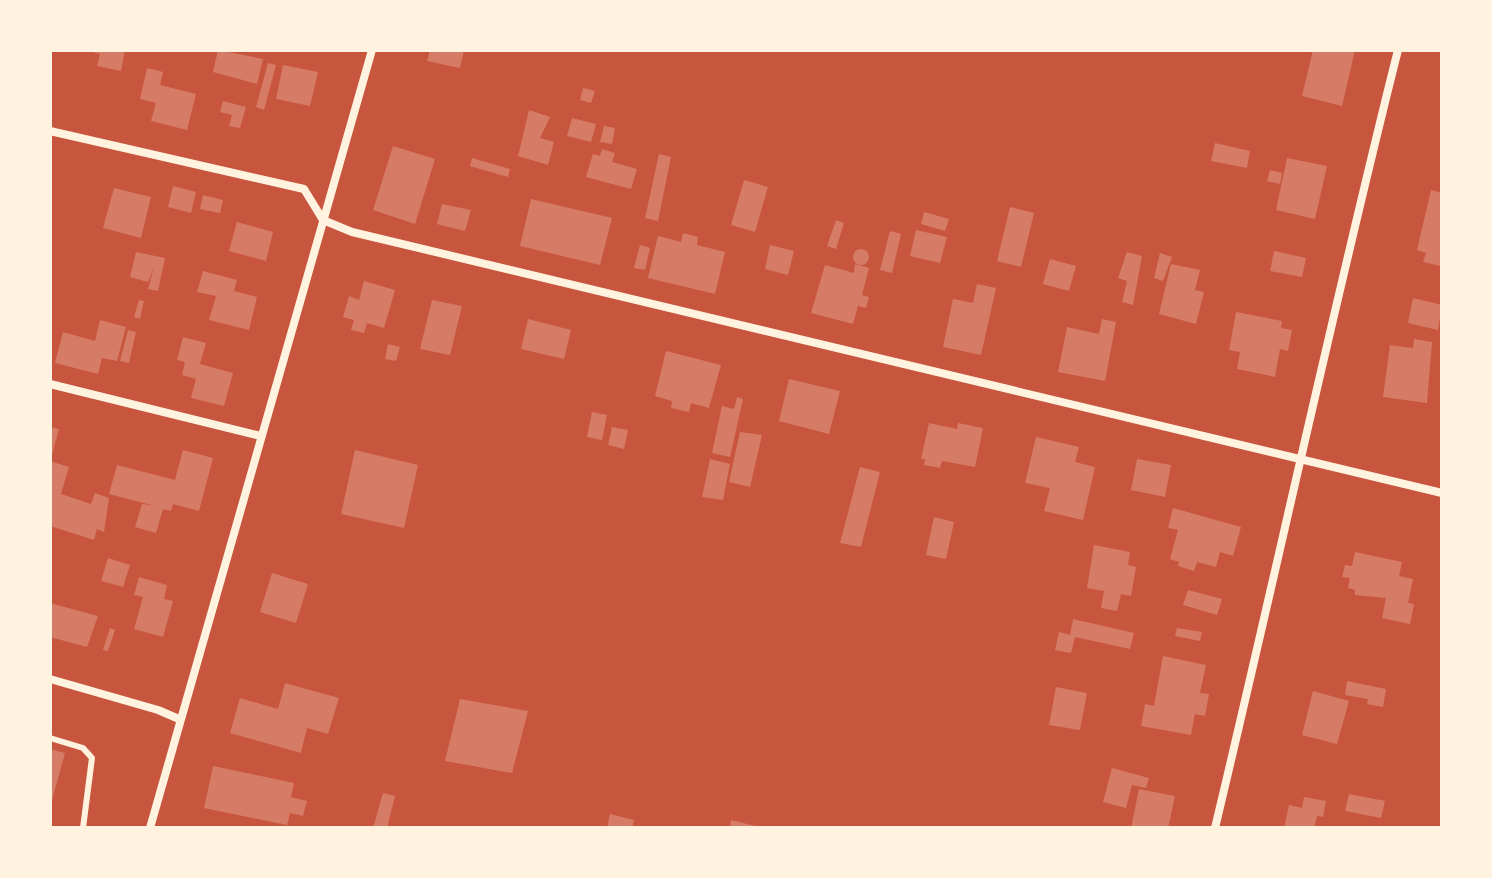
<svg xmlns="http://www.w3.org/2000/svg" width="1492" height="878" viewBox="0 0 1492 878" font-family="Karla,sans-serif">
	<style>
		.building { fill: #d67c66 }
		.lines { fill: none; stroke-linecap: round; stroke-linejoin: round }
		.service { stroke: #fff3e0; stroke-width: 6 }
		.minor { stroke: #fff3e0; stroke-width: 8 }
	</style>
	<rect width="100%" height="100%" fill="#c8553d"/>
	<g class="building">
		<polygon points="125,50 121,71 97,66 100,54 88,51"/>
		<polygon points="218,50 263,59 257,84 213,72"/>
		<polygon points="430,50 464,50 460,68 427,61"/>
		<polygon points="1313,50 1355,50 1342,106 1302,96"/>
		<polygon points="268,63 276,65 264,110 256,107"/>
		<polygon points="283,65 318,72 310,106 276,99"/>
		<polygon points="147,68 163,72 160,85 196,94 187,130 151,121 156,103 140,99"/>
		<polygon points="583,88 595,91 591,103 580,100"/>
		<polygon points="223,101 246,107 240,128 229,126 232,115 220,112"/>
		<polygon points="529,110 550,117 540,138 554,142 548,165 518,156"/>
		<polygon points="572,118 596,124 591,142 567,136"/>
		<polygon points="604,126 615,128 612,144 600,142"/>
		<polygon points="1215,143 1250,151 1247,168 1211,161"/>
		<polygon points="393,146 435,159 415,224 373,210"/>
		<polygon points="602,149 615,153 612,162 637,169 631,189 586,177 593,154 600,156"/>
		<polygon points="659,154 671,157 658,221 645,218"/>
		<polygon points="472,158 510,169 508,177 470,166"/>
		<polygon points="1287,158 1327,166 1315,219 1276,210"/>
		<polygon points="1270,170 1282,173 1280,184 1267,181"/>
		<polygon points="744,180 768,187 755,232 731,225"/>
		<polygon points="173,186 196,192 191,213 168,207"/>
		<polygon points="114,188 151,197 141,238 103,228"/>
		<polygon points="1431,190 1442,193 1441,266 1423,262 1426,253 1417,250"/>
		<polygon points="203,195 223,200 220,213 200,209"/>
		<polygon points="531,199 612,218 600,265 520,246"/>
		<polygon points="442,204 471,210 465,231 437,224"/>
		<polygon points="1010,207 1034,213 1021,267 997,261"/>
		<polygon points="924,212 949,219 945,231 921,224"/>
		<polygon points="836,220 844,223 836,249 827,246"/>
		<polygon points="237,222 273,232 266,261 229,251"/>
		<polygon points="916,230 947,237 940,263 910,256"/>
		<polygon points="890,231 901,234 892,273 880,270"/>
		<polygon points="683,233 698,237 697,245 725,252 715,294 648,278 658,236 681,242"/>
		<polygon points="640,245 650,248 645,270 634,268"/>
		<polygon points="770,245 794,251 788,275 765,269"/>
		<circle cx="861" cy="257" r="8"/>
		<polygon points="1274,251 1306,258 1302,277 1270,271"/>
		<polygon points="136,252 165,258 158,291 148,289 154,267 148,282 130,277"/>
		<polygon points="1127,252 1142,256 1133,305 1122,302 1127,281 1118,278"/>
		<polygon points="1160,253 1172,257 1163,281 1154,278"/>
		<polygon points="1050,259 1076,266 1069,291 1043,284"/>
		<polygon points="855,264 869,268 862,295 869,297 866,308 858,306 853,324 811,313 825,265 854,273"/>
		<polygon points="1171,264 1200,270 1195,290 1204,292 1196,324 1159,314"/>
		<polygon points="203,271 237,280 234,291 257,297 249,330 209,320 216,296 197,292"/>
		<polygon points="364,281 395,290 384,328 367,323 364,333 351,330 354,320 343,317 349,296 359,300"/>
		<polygon points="977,284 996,288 981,355 943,347 953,299 973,303"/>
		<polygon points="1413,298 1442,305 1438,330 1408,323"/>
		<polygon points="139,300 144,301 140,319 134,317"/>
		<polygon points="432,300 462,306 450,355 420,349"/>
		<polygon points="1236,312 1282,321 1281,328 1292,330 1288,351 1280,349 1275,377 1237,369 1240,352 1229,350"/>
		<polygon points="528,319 571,330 564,359 521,349"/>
		<polygon points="1102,319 1116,322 1105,381 1058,372 1067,327 1099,334"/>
		<polygon points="100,320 126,327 117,361 102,358 98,374 55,363 63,332 95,341"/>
		<polygon points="128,330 136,332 129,363 120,361"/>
		<polygon points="183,337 206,343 200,364 233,373 224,406 191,398 196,379 182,375 185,362 177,360"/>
		<polygon points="1414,339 1432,342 1427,403 1383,397 1390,345 1413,348"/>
		<polygon points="388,344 400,347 396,361 385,359"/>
		<polygon points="666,351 721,365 709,408 691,403 689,412 671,408 672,401 655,396"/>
		<polygon points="789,379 840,391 829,434 779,421"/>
		<polygon points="737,397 743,399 730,457 712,453 722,406 734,409"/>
		<polygon points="592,412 607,415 602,440 587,437"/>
		<polygon points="929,423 957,429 958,423 983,428 975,467 942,461 940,468 924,465 925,459 921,459"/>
		<polygon points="50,427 59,429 51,458 50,458"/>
		<polygon points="612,427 628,430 624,449 608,445"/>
		<polygon points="740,432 762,435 750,487 729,482"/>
		<polygon points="1036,437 1079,447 1075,462 1095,467 1083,520 1044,511 1050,488 1025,483"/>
		<polygon points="183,450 213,458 199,511 173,504 171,511 163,509 156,533 135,527 142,504 155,506 109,494 117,465 175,480"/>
		<polygon points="355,450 418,465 404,528 341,514"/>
		<polygon points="710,459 730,464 723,500 702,497"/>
		<polygon points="1137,459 1171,465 1165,497 1131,490"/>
		<polygon points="50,461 69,467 61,494 91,504 95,493 109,498 104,532 97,529 94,540 50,526"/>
		<polygon points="860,467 880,472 861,547 840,543"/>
		<polygon points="1173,508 1241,527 1233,556 1220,552 1216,567 1197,562 1194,571 1178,566 1179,562 1170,559 1178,530 1168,528"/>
		<polygon points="934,517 954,522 946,559 926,555"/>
		<polygon points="1094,545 1130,552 1128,565 1136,567 1131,596 1121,594 1117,611 1101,608 1104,591 1087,588"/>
		<polygon points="1355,552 1402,562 1399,576 1413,579 1408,603 1414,604 1410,624 1382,618 1386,598 1355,595 1355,590 1348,588 1350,578 1342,577 1345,565 1352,566"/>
		<polygon points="108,558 130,565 123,587 101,581"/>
		<polygon points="272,573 308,584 296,623 260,612"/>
		<polygon points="139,577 167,585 164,599 173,601 163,637 134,629 143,597 134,595"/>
		<polygon points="1188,590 1222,599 1217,615 1183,605"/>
		<polygon points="50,603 98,616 87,647 50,637"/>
		<polygon points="1073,619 1134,633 1130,649 1075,637 1071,653 1055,650 1059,632 1070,635"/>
		<polygon points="110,628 115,630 108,651 103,650"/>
		<polygon points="1177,628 1202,632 1200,641 1175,636"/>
		<polygon points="1163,656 1206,665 1200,693 1209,694 1205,716 1195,714 1191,735 1141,726 1145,704 1154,706"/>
		<polygon points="1347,681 1386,689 1383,707 1367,704 1368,699 1345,695"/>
		<polygon points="285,683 339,698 328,734 307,728 301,753 230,733 240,698 278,709"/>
		<polygon points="1056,687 1087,693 1080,730 1049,725"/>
		<polygon points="1313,691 1349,701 1337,744 1302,735"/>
		<polygon points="460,699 528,711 512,773 445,761"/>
		<polygon points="50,749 65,753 51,804 50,804"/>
		<polygon points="213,766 294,783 291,797 307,801 303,816 290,813 287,825 204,808"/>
		<polygon points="1112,768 1149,778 1146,788 1132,785 1126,808 1103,802"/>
		<polygon points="1139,789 1175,796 1168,828 1131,828"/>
		<polygon points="383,793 395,796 387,828 373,828"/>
		<polygon points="1349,794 1385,801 1381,818 1345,811"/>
		<polygon points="1304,797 1326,801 1323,817 1317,816 1314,828 1284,828 1289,805 1302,808"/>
		<polygon points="610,814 634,820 632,828 607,828"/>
		<polygon points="731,820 759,827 758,828 730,828"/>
	</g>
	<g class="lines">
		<polyline class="service" points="50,738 83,748 92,758 83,828"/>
		<g class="minor">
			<polyline points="50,131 304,189 323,220 352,232 1442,493"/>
			<polyline points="50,384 261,436"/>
			<polyline points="50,679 158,710 179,719"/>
			<polyline points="150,828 372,50"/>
			<path d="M1215 828C1277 569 1333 308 1398 50"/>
		</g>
	</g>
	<rect width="1492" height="878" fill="none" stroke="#fff3e0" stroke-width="104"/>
</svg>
